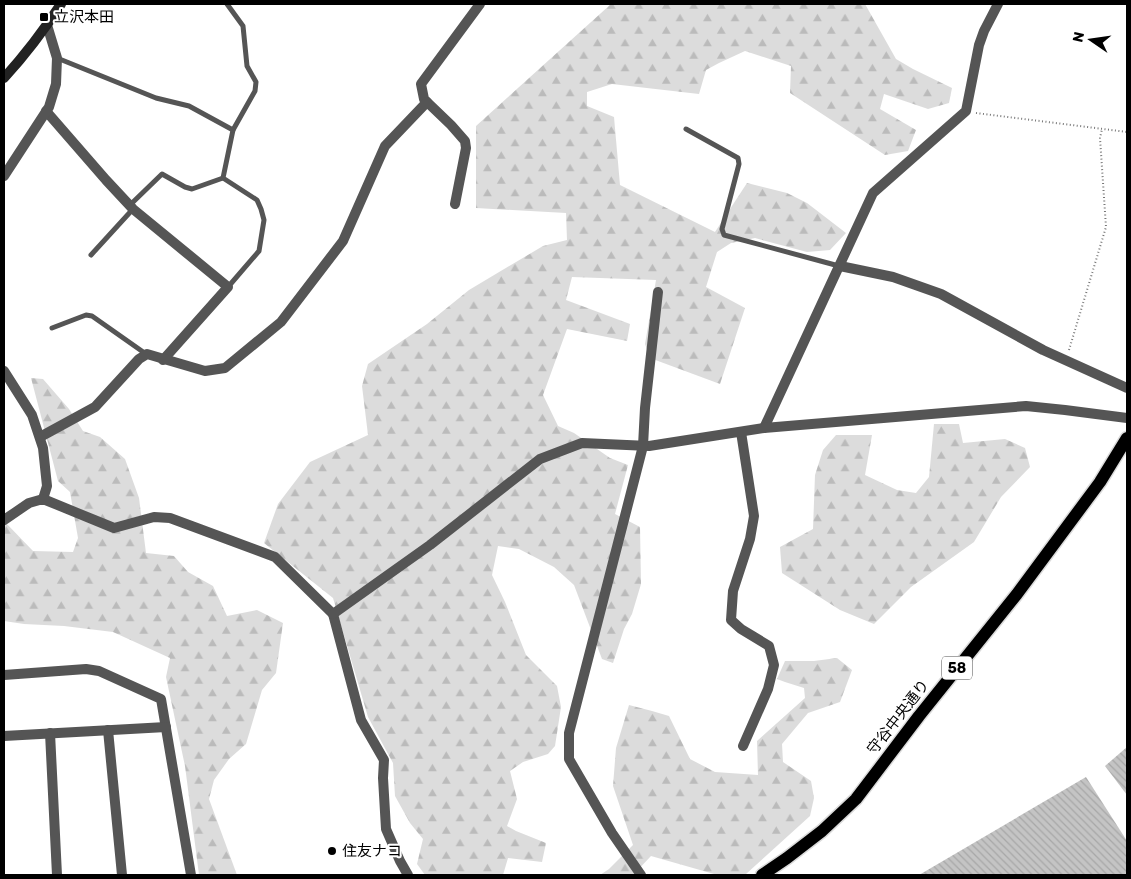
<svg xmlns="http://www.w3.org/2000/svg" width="1131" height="879" viewBox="0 0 1131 879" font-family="Rubik,'Noto Sans JP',sans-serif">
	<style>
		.forest { fill: url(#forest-firs) }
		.building { fill: url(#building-back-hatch) }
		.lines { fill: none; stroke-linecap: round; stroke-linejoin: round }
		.primary-casing { stroke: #dbdbdb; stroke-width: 15 }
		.path { stroke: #777; stroke-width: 2; stroke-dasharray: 1 2.5; stroke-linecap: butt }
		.lane { stroke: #555; stroke-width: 5 }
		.street { stroke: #555; stroke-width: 10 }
		.secondary { stroke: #222; stroke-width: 10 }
		.primary { stroke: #000; stroke-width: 12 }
		.poi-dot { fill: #000; stroke: #fff; stroke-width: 2 }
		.labels { text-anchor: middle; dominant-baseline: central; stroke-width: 4; stroke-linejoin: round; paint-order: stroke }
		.shield { fill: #fff; stroke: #4c4c4c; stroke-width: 1 }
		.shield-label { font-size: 14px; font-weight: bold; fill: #000 }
		.poi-label { font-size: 15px; fill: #000; stroke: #fff; text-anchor: start }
		.street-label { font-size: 15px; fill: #000; stroke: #fff }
	</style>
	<defs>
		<pattern id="forest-firs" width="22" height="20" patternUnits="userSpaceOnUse" patternTransform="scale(1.25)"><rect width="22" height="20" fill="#dcdcdc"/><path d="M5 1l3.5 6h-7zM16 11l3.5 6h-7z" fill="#bbb"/></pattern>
		<pattern id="building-back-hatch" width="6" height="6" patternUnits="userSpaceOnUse" patternTransform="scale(1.25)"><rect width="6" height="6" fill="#c4c4c4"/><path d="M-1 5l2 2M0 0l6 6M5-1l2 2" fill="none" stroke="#a7a7a7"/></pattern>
	</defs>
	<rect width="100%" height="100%" fill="#fff"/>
	<g class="forest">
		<polygon points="611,4 865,4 896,59 913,69 952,88 949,103 928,109 884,94 880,109 916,130 908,151 885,155 790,93 791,66 745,51 719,63 706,70 699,94 612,84 587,92 587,106 614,117 620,185 715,232 747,183 787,193 807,203 846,233 830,250 807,252 755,238 731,243 717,252 706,287 745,308 720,384 650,358 645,344 656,280 572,277 566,300 630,324 627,341 567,329 543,395 558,426 574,433 610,458 628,465 615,514 640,527 641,584 632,614 624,629 613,663 602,659 574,585 554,567 519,549 498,546 492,575 505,602 526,655 557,686 561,707 555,746 548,754 523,762 510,771 517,799 507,826 516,831 546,843 542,862 508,858 503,875 425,875 417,864 423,839 410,823 395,796 393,763 368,717 333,598 264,543 278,504 310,462 368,435 362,386 368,364 427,324 469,290 543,246 567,240 566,213 476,208 476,126"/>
		<polygon points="31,378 43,379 69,409 83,431 100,437 125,459 139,498 146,553 174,556 188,572 213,586 227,616 257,610 283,623 276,673 262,690 246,744 229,759 214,780 209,799 237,875 199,875 185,766 166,677 170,658 113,632 64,626 24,624 4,621 4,521 33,551 73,552 78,538 70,492 58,481"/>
		<polygon points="934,424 959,424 963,443 1005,439 1025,448 1030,467 1001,497 974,542 911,587 874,624 840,610 782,573 780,547 813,529 815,475 823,450 836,435 872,435 865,475 897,490 916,493 929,477"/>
		<polygon points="837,658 852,670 840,702 808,713 782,744 783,762 811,781 814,798 810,816 746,874 714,874 651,856 633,875 600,875 609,869 633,845 613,786 616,748 629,705 652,711 669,716 690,759 715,772 758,775 757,741 805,698 804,688 785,682 777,679 785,661 814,661"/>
	</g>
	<g class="building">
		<polygon points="1127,747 1127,795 1105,766"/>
		<polygon points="1086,777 1127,841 1127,875 919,875"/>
	</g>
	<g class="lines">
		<g class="primary-casing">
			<polyline id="primary" points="762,875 787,858 822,831 856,799 919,716 1017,594 1100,482 1127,438"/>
		</g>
		<g class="path">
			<polyline points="976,113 1127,132"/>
			<polyline points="1069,350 1106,227 1100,138 1102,129"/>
		</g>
		<g class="lane">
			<polyline points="227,4 243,26 247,66 256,82 255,91 233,130 223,178 257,200 261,209 264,220 259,251 228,287"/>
			<polyline points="57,58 156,98 189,106 233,130"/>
			<polyline points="686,129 738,158 739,164 722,229 724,235 839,266"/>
			<polyline points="130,205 162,174 185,187 192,189 223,178"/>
			<polyline points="91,255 133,209"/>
			<polyline points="52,328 86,315 92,316 146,354"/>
		</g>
		<g class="street">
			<polyline points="46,111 106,180 133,209 228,287 163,360"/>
			<polyline points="4,176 49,107 56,84 57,58 47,25"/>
			<polyline points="455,204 466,148 465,141 451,125 427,102 424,99 421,84 480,4"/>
			<polyline points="840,266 893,277 941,294 1043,350 1127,388"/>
			<polyline points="4,371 32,415 43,448 47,486 43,499"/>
			<polyline points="764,428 873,193 966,111 979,45 984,31 998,4"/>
			<polyline points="741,432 754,516 750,539 733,591 731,620 741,629 769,646 774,665 768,689 743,746"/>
			<polyline points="40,437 95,407 139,359 147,354 205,371 225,368 281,322 343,241 385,146 427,102"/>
			<polyline points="4,520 29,503 43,499 114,528 154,517 170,518 275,557 333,614 361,720 384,760 383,778 386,829 400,861 408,875"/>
			<polyline points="333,614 430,545 540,459 582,443 649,446 764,428 1026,406 1065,410 1127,418"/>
			<polyline points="4,675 86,669 99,671 161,699 191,875"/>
			<polyline points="108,730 122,875"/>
			<polyline points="50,733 57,875"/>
			<polyline points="4,736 166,727"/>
			<polyline points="641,875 612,833 569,759 569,733 643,446 645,408 658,292"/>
		</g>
		<path class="secondary" d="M4 78C25 55 44 30 61 4"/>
		<use href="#primary" class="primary"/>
	</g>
	<g class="poi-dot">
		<rect x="39" y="12" width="10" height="10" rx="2.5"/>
		<circle cx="332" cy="851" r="5"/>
	</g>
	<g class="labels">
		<rect class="shield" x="942" y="656.5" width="30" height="23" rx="4"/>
		<g class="shield-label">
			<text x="957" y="668">58</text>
		</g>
		<g class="poi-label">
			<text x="54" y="17">立沢本田</text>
			<text x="342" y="851">住友ナコ</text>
		</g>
		<g class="street-label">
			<text transform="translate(898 717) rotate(-52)">守谷中央通り</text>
		</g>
	</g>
	<rect width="1131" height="879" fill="none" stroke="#000000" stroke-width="10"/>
	<g transform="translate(1091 40) rotate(283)" stroke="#ffffff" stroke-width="4" paint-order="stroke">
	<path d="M0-4L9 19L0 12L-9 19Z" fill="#000000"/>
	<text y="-8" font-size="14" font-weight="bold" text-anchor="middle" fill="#000000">N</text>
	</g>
</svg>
